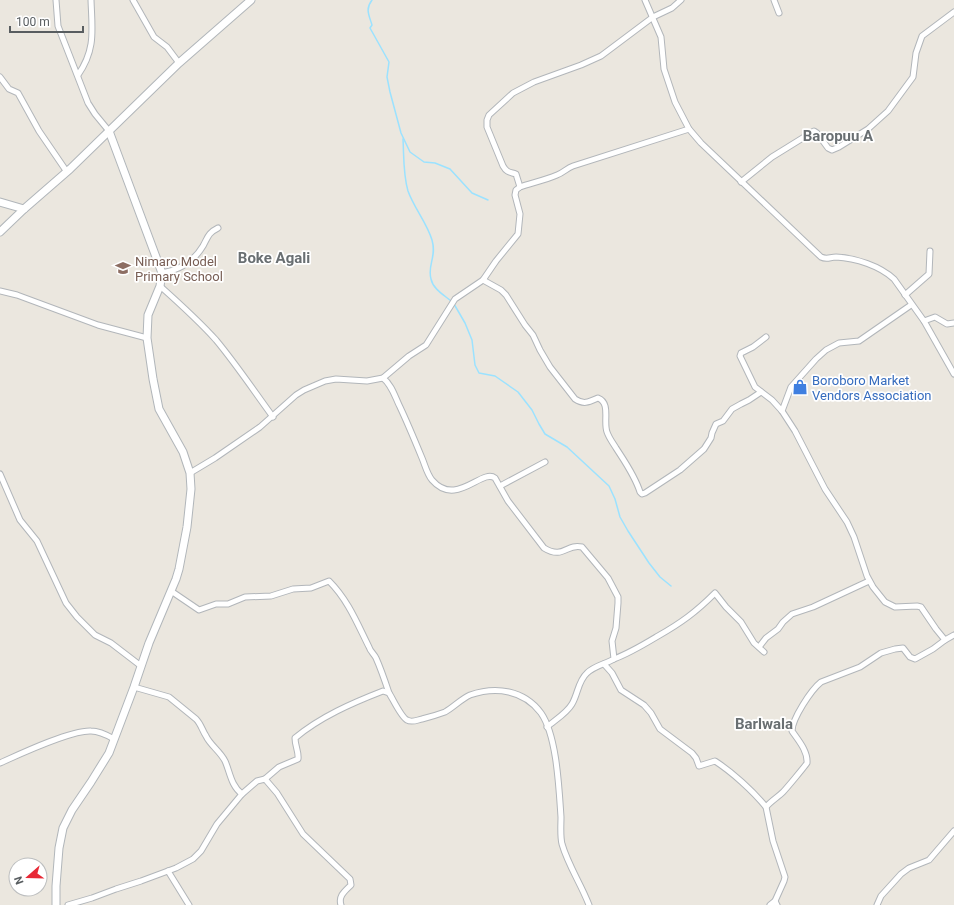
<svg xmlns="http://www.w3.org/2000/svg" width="954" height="905" viewBox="0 0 954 905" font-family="Roboto,sans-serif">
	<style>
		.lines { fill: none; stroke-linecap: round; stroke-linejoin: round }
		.stream { stroke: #9be2ff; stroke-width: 1.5 }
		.street-casing { stroke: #b2b6ba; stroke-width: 7 }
		.secondary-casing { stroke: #b1b6ba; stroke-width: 9 }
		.street { stroke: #fff; stroke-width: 5 }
		.secondary { stroke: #fff; stroke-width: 7 }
		.labels { text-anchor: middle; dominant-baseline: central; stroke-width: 3.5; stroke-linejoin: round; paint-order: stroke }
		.education-label { font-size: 13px; fill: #785e54; stroke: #fff; text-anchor: start }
		.shop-label { font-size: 13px; fill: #366cbe; stroke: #fff; text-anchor: start }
		.quarter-label { font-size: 15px; font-weight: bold; fill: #696f72; stroke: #fff }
	</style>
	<rect width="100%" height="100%" fill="#ebe7df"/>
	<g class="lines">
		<g class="stream">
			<path d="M372 0C365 9 369 15 372 25L370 28 389 62 387 77 390 92 401 133 410 152 424 162 435 163 450 169 472 193 488 200"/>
			<path d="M403 139C404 157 403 174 408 191 414 208 427 223 432 240 437 257 427 265 431 279 433 289 444 295 451 301"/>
			<polyline points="454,304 465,323 472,340 475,365 479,373 495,376 518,392 532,410 539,424 545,434 567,447 609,486 615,499 620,517 628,531 649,563 660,577 671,586"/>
		</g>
		<g class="street-casing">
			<g id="street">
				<polyline points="56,0 58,26 88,103 95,114 109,131"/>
				<polyline points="133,0 154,37 167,47 179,63"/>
				<path d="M645 0 661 37 664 69 675 102 689 129 701 143 821 257C827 260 830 257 836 257 856 258 880 266 894 279L924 321 954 374"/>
				<polyline points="774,0 779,13"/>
				<path d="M78 75C96 49 92 30 91 0"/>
				<polyline points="0,77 9,89 18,93 39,131 67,172"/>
				<polyline points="741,182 772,157 814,131 817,133 828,148 832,150 839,147 868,129 888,111 913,77 916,53 922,36 954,12"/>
				<path d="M520 187 516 174C510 172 507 173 503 166L487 127V120L489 115 513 93 534 82 581 65 601 56 653 17 672 8 681 0"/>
				<path d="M162 273C179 270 194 261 203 246 208 237 208 233 218 228"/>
				<path d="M483 280 501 290 506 295 525 325 533 335 540 350 550 367 575 399C584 405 589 402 598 398 611 403 603 421 607 432 609 438 613 443 616 448 625 462 635 476 640 492L642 494 645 493 680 470 704 449 711 438 712 433 716 424 723 421 732 409 741 404 749 400 761 392"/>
				<path d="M160 286C179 303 199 321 216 340 236 364 254 391 273 417"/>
				<polyline points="0,291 17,295 98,325 147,338"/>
				<polyline points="905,295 929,274 930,251"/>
				<polyline points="924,321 935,317 947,324 954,323"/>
				<polyline points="766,337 753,347 741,353 740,356 755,387 772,400 782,411 795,431 825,489 847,522 854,537 867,576 873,587 885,602 895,607 917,606 921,607 936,629 945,640 954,635"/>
				<path d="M383 378C392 385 395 397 400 407 408 424 415 441 422 458 425 465 427 474 432 480 456 508 482 468 495 478L508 501 544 548C564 560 566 543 582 547L608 578 618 597V603L616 628 612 641 614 659C605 664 594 666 587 673 578 681 578 694 572 704 567 713 555 720 547 727"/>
				<polyline points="782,411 791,387 816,359 826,350 839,343 859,341 911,305"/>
				<path d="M190 473 215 458 260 427 296 395 304 390 325 381 336 379 367 381 383 378 409 356 426 345 455 299 483 280 496 261 518 234 520 214 515 195 516 190 520 187C532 183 545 180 557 175 563 173 567 168 573 166L689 129"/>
				<polyline points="0,474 20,520 37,541 66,603 77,617 95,635 111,643 141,666"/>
				<polyline points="500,486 545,462"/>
				<path d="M171 591 199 610 216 604H228L245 597 271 596 293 589 311 588 329 581C348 600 357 623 369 647 370 651 374 654 376 658 381 669 385 681 389 693"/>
				<polyline points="759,647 766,638 778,629 783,622 792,614 813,607 869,581"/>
				<path d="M614 659C630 653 643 645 658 636 681 623 696 612 715 593L726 607 741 622 754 643 764 652"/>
				<path d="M604 664 612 673 621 690 644 705 651 713 660 729 692 753 696 758 699 766 715 761C732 772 753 791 766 807"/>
				<path d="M134 687 169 697 196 719C201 724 202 730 206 736 210 745 220 751 225 761 230 772 231 786 242 794"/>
				<path d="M0 763C20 754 71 730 91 731 99 731 107 735 114 739"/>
				<path d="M265 779 279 767 298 759C299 752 295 746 295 738 320 717 352 703 383 691L389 693C393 699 401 717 407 720 412 723 417 720 422 719 430 717 437 715 445 712 454 707 461 699 470 695 496 686 524 690 541 713 557 736 559 789 561 817 561 825 560 836 562 844 568 865 581 884 589 905"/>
				<polyline points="168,871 189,905"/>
				<path d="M68 905 92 898 116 889 141 881 176 868 193 859 201 851 217 824 242 794 257 781 265 779 277 793 303 834 350 879 351 885C345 891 338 896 341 905"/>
				<polyline points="770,905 775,901"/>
				<path d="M777 905 775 901 784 881 785 877 773 841 766 807C771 801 778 797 783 792 786 789 806 765 807 763 808 751 798 740 792 731 792 719 811 690 821 682L860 667 881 653 895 649 903 648 910 657 915 659 933 649 945 640"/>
				<polyline points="877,905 881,896 901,874 909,868 929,860 954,831"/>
			</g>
		</g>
		<g class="secondary-casing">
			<g id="secondary">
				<polyline points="0,202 24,209"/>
				<polyline points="0,232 24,209 70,169 179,63 251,0"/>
				<polyline points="56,905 56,886 59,848 63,828 72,810 91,782 109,753 134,687 149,643 176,579 179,569 187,527 191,489 190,473 183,452 159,409 153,379 147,338 148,315 160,286 162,273 109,131"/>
			</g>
		</g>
		<use href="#street" class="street"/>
		<use href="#secondary" class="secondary"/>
	</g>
	<defs>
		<g id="school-bare" transform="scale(1.2)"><path d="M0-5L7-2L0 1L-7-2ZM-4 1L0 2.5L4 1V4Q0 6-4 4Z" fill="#8d6e63" stroke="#fff" stroke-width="2.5" paint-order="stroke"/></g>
		<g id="shop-bare" transform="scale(1.2)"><path d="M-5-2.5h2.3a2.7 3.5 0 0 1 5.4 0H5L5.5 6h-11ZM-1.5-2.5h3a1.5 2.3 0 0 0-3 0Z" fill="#3f7fe0" stroke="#fff" stroke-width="2.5" paint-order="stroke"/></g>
	</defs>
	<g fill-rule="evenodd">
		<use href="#school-bare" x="123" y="268"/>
		<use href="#shop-bare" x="800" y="387"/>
	</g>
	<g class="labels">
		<g class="education-label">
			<text x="135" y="261">Nimaro Model<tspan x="135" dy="15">Primary School</tspan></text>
		</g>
		<g class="shop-label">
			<text x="812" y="380">Boroboro Market<tspan x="812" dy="15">Vendors Association</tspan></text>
		</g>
		<g class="quarter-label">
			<text x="838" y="136">Baropuu A</text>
			<text x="274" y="258">Boke Agali</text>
			<text x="764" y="724">Barlwala</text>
		</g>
	</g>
	<g transform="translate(28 877) rotate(250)"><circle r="19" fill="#ffffff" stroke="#bcbebf"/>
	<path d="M0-3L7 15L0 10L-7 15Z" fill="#e82835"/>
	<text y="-6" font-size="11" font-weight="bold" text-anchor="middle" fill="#585d60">N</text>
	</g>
	<path d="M10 26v6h73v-6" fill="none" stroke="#585d60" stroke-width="2"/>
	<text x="16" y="26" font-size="12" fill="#585d60" stroke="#ffffff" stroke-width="3" paint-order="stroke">100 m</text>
</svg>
